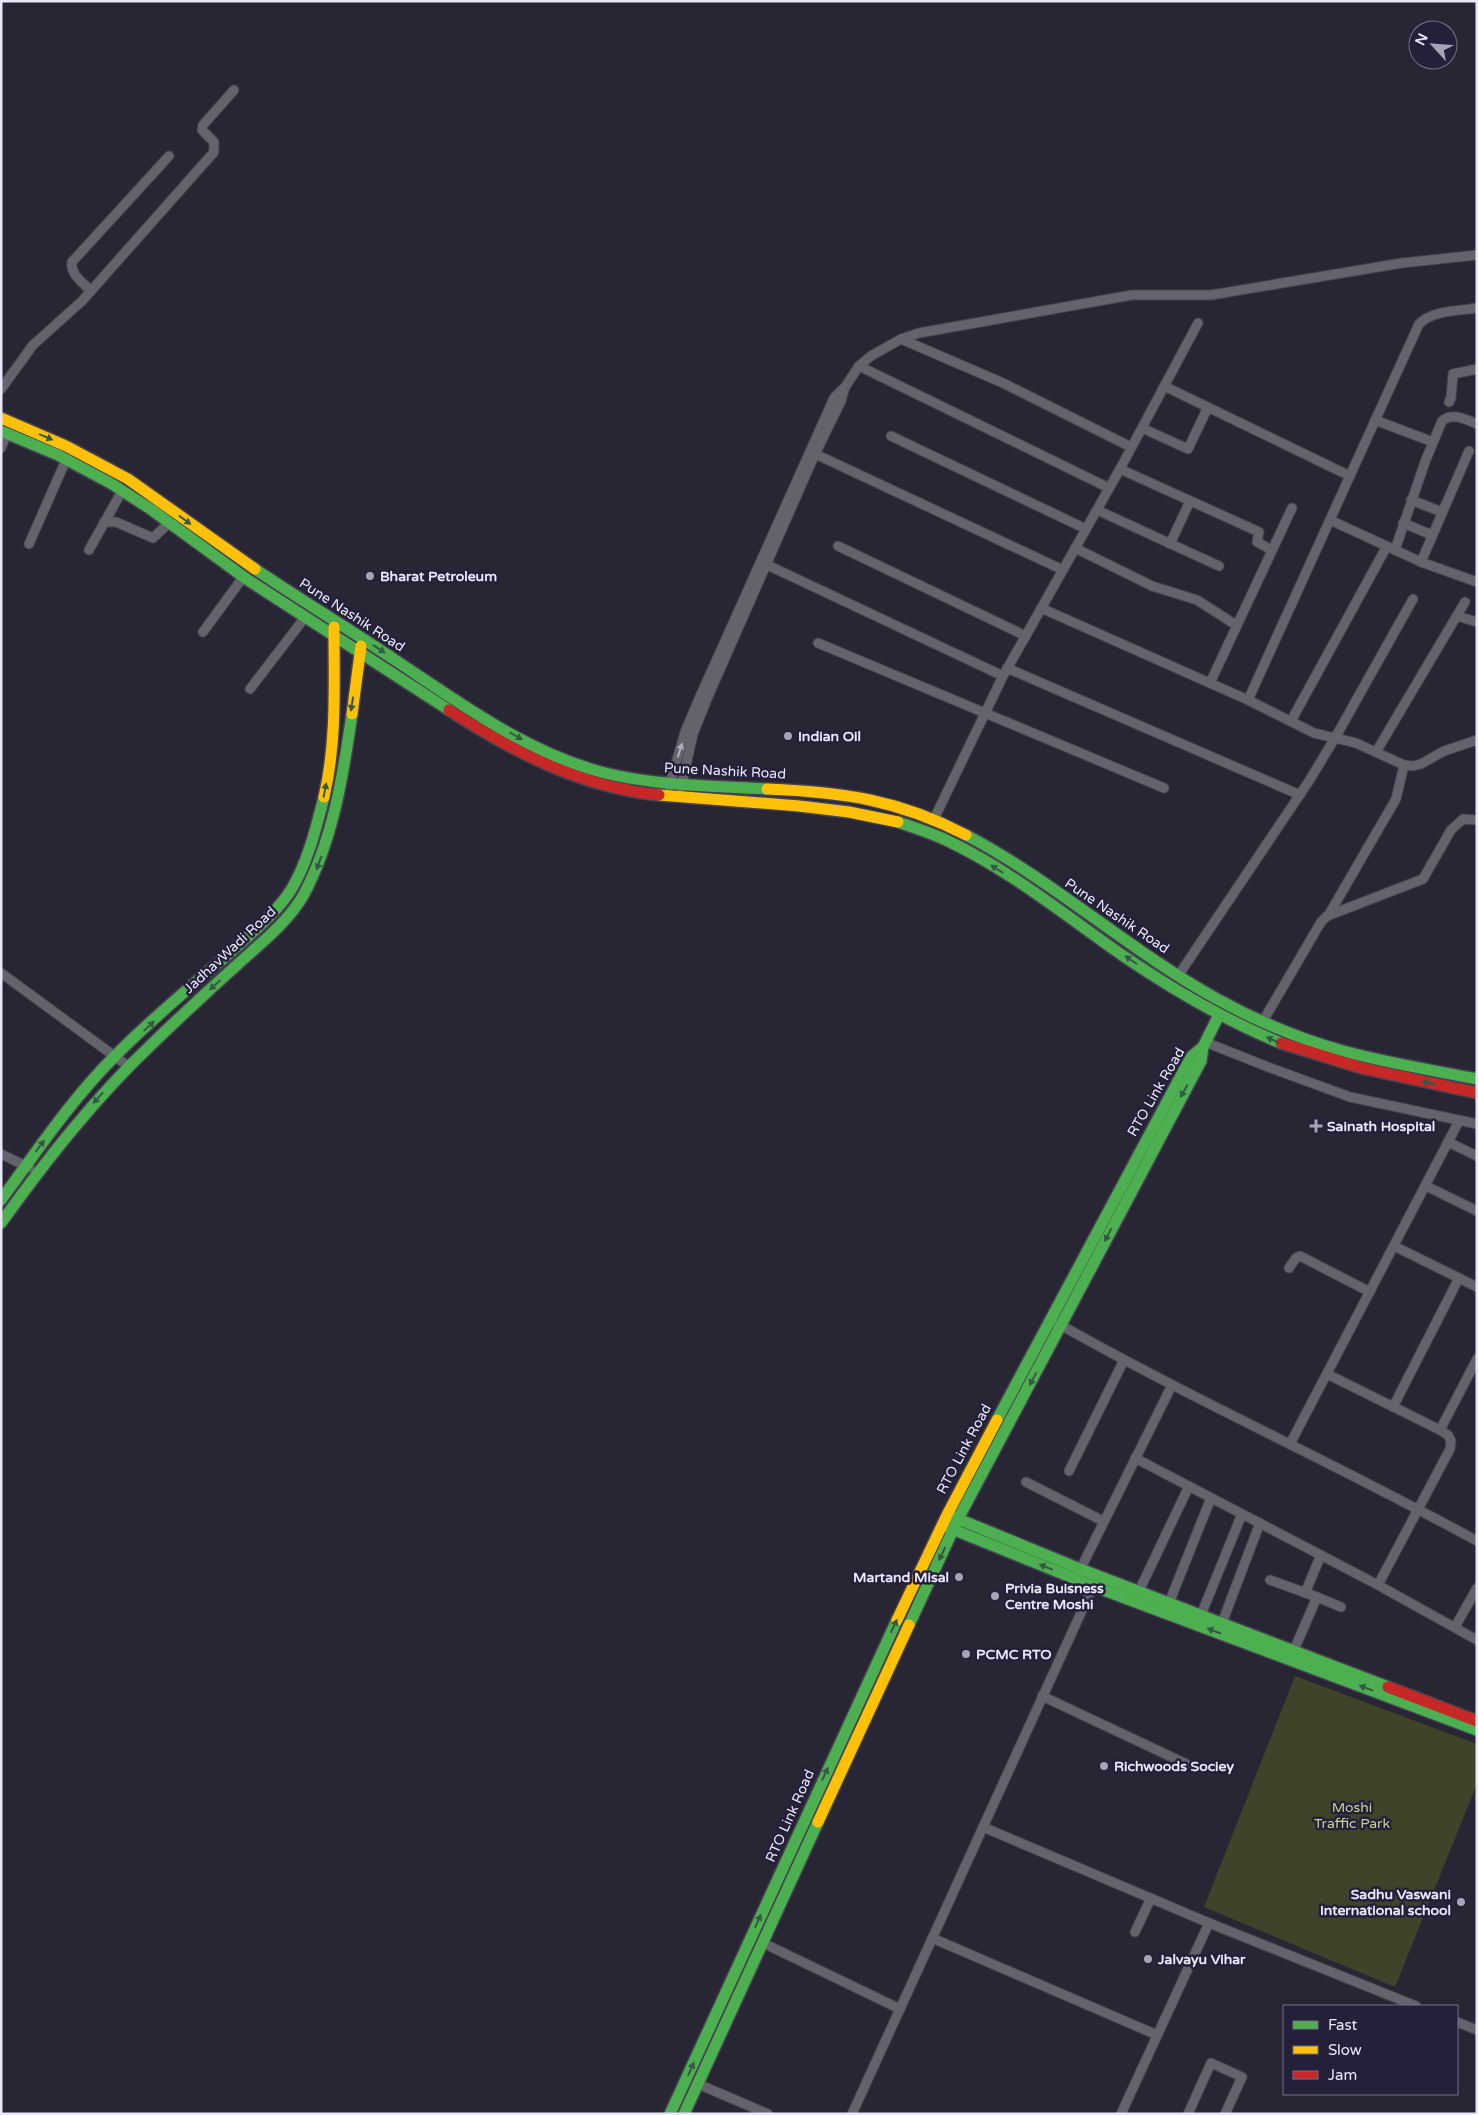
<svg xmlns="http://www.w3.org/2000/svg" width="1478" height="2115" viewBox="0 0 1478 2115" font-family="'Varela Round',sans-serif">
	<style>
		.green { fill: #40432a }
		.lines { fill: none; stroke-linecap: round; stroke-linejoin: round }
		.street-casing { stroke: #45434f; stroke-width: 11 }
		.fast-casing { stroke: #45434f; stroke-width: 14 }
		.slow-casing { stroke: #45434f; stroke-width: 14 }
		.jam-casing { stroke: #45434f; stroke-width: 14 }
		.street { stroke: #64626d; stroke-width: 9 }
		.fast { stroke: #4caf50; stroke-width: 11 }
		.slow { stroke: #ffc107; stroke-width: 11 }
		.jam { stroke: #c62828; stroke-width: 11 }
		.oneway { fill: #355943 }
		.oneway2 { fill: #aeabba }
		.poi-dot { fill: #a6a3b4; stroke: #25203a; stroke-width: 2 }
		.labels { text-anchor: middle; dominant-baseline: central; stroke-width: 5; stroke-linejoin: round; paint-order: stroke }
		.poi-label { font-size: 14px; font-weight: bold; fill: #eae7f9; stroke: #25203a; text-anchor: start }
		.street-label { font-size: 14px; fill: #eae7f9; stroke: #25203a }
		.park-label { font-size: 14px; fill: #c7cf92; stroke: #25203a }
	</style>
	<rect width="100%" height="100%" fill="#282634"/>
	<polygon class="green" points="1295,1676 1477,1744 1477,1784 1395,1987 1204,1907"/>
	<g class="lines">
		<g class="street-casing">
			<g id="street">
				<path d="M91 291C83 283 70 274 72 262L169 156"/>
				<path d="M1477 308C1458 311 1433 310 1419 324L1248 700 1314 733 1356 743 1404 765 1413 766 1421 764 1444 751 1477 740"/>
				<polyline points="901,339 1003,383 1131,447"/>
				<polyline points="859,366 1109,488"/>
				<polyline points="1164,386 1350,476"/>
				<polyline points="1,389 33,345 82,301 214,152 214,142 202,130 203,125 234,90"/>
				<polyline points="1449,402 1451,398 1453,374 1477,369"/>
				<polyline points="1375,420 1433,442"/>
				<polyline points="1142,428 1188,449 1208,407"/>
				<polyline points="891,436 1086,529"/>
				<polyline points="1,448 7,433"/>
				<polyline points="811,452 1063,570"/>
				<polyline points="1120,469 1259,532 1257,542 1272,550"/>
				<polyline points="1411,500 1442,512"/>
				<polyline points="1097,510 1219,566"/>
				<polyline points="1330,520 1421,562 1477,582"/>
				<polyline points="104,522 116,522 153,538 169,523"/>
				<polyline points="1403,523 1432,535"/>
				<polyline points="29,544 66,460"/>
				<polyline points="1170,544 1190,501"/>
				<polyline points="838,546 1026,636"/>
				<polyline points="1075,548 1152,586 1197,600 1236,625"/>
				<polyline points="89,550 122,491"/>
				<path d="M1395 550 1425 462 1442 421C1452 412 1465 419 1477 424"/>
				<polyline points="761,562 1003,676"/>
				<polyline points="1421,562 1469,451"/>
				<polyline points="1041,608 1248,700"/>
				<polyline points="1457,616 1477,622"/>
				<polyline points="203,632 244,576"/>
				<polyline points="818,643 1164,788"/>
				<polyline points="1007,668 1300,795"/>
				<polyline points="1210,683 1292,508"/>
				<polyline points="250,689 306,616"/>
				<polyline points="1291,721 1387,546"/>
				<polyline points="1376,752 1465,602"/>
				<polyline points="669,787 685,732 699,699 834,398 845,387 859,366 871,356 901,339 919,333 1132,295 1211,295 1402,263 1477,255"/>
				<polyline points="681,788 693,734 707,699 815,454 841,401 845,387"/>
				<polyline points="934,819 1003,676 1120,469 1198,323"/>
				<polyline points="1328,916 1396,799 1404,765"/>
				<polyline points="1,973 128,1066"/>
				<polyline points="1178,976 1309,781 1335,738 1413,599"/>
				<polyline points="1263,1021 1321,922 1327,916 1423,879 1451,830 1463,819 1477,820"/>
				<polyline points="1205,1042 1268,1067 1350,1097 1477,1124"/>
				<polyline points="1448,1142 1477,1156"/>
				<polyline points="1,1154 30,1168"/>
				<polyline points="1426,1186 1477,1211"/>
				<polyline points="1394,1246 1477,1287"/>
				<polyline points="1289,1268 1296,1258 1300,1256 1370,1292"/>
				<path d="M1057 1323C1195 1401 1339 1465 1477 1541"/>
				<polyline points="1327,1374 1440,1430 1448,1435 1451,1441 1450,1449 1378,1585"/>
				<polyline points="1393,1407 1459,1278"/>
				<polyline points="1440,1430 1477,1359"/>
				<polyline points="1290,1444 1459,1121"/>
				<polyline points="1135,1458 1378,1585 1477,1640"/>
				<polyline points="1069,1471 1124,1360"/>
				<polyline points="1026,1482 1103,1521"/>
				<polyline points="1078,1574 1172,1385"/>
				<polyline points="1270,1580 1317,1597 1294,1650"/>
				<polyline points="1139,1591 1189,1486"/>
				<polyline points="1305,1593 1321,1555"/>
				<polyline points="1317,1597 1341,1607"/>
				<polyline points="1169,1603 1211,1498"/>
				<polyline points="1201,1615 1242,1514"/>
				<polyline points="1222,1623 1260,1523"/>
				<polyline points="1455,1627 1477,1588"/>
				<polyline points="1042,1696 1195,1768"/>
				<polyline points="983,1827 1209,1923 1416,2006"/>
				<polyline points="1135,1932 1151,1898"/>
				<polyline points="932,1938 1157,2035"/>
				<polyline points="763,1943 900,2009"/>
				<polyline points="1457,2022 1477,2030"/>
				<polyline points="698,2084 768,2114"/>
				<polyline points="852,2114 1095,1582"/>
				<polyline points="1121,2114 1209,1923"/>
				<polyline points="1188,2114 1211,2063 1242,2077 1225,2114"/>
			</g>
		</g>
		<g class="fast-casing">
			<g id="fast">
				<polyline points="1,431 58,455 112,484 152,510 248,580 449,710"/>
				<path d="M255 569C301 600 349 629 395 660 460 703 528 754 605 773 658 786 713 786 767 789"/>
				<path d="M898 822C915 828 932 833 948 841 1011 871 1065 915 1122 955 1172 989 1224 1020 1281 1043"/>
				<path d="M966 835C1055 882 1130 951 1217 999 1257 1021 1299 1039 1343 1051 1387 1063 1432 1070 1477 1079"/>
				<path d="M1 1200C37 1151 71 1100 114 1057 151 1019 193 985 233 950 253 932 276 913 291 890 308 862 316 828 324 797"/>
				<path d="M1 1223C47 1159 95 1098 152 1044 180 1017 209 990 238 964 261 943 287 923 303 896 333 840 343 776 352 714"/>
				<polyline points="997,1420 1191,1057 1203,1047"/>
				<polyline points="951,1516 1080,1569 1388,1687"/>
				<polyline points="947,1527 1093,1586 1477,1730"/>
				<polyline points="909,1625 958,1519 1201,1061 1203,1047 1219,1015"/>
				<polyline points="670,2114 897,1620"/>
				<polyline points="684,2114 818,1822"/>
			</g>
		</g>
		<g class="slow-casing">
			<g id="slow">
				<polyline points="1,418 66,446 128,479 255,569"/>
				<polyline points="352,714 361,646"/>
				<path d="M767 789C843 792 899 800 966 835"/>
				<polyline points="659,795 799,806 849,812 898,822"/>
				<path d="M324 797C337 742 334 683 334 627"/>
				<polyline points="897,1620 947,1515 997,1420"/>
				<polyline points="818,1822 909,1625"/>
			</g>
		</g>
		<g class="jam-casing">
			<g id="jam">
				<path d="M449 710C514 752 581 787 659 795"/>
				<polyline points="1281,1043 1362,1068 1477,1093"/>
				<polyline points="1388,1687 1477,1721"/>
			</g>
		</g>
		<use href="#street" class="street"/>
		<use href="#fast" class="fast"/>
		<use href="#slow" class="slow"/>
		<use href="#jam" class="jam"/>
	</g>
	<defs><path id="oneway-solid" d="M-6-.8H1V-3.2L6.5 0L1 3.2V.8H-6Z" transform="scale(1.25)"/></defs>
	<g class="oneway">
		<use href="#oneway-solid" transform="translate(46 437) rotate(23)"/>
		<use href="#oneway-solid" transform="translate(185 520) rotate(36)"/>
		<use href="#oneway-solid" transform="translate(379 649) rotate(33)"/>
		<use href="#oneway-solid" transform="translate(352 704) rotate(99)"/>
		<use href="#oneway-solid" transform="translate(516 736) rotate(30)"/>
		<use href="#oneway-solid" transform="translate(325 790) rotate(-79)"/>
		<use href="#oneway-solid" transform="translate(319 863) rotate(110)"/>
		<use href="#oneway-solid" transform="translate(997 869) rotate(-148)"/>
		<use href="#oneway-solid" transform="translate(1131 960) rotate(-145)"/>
		<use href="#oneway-solid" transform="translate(215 985) rotate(138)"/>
		<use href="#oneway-solid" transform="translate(149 1026) rotate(-43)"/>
		<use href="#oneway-solid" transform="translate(1273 1040) rotate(-157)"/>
		<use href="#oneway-solid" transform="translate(1429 1083) rotate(-169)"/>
		<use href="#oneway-solid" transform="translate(1184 1091) rotate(119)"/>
		<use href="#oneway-solid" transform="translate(98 1098) rotate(132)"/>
		<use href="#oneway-solid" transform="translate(40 1146) rotate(-53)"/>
		<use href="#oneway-solid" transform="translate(1108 1235) rotate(117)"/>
		<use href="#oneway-solid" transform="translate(1033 1379) rotate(118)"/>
		<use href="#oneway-solid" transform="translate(942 1554) rotate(115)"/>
		<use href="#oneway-solid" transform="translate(1046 1567) rotate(-158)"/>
		<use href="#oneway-solid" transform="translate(894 1626) rotate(-65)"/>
		<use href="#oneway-solid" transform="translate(1214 1631) rotate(-159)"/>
		<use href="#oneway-solid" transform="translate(1366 1688) rotate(-159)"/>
		<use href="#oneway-solid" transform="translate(825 1774) rotate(-65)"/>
		<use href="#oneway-solid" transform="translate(758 1921) rotate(-66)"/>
		<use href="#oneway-solid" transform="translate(691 2069) rotate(-66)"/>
	</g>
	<use class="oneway2" href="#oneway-solid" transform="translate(680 750) rotate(-73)"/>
	<g class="poi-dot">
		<circle cx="370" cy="576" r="5"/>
		<circle cx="788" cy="736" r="5"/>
		<path d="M1313.5 1118.5h5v5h5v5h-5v5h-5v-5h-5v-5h5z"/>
		<circle cx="959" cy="1577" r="5"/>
		<circle cx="995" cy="1596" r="5"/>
		<circle cx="966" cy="1654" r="5"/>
		<circle cx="1104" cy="1766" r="5"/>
		<circle cx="1461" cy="1902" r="5"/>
		<circle cx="1148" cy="1959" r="5"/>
	</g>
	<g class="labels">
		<g class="poi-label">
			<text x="380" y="576">Bharat Petroleum</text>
			<text x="798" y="736">Indian Oil</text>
			<text x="1327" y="1126">Sainath Hospital</text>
			<text x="949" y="1577" text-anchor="end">Martand Misal</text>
			<text x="1005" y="1588">Privia Buisness<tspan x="1005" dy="16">Centre Moshi</tspan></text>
			<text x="976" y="1654">PCMC RTO</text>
			<text x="1114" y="1766">Richwoods Sociey</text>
			<text x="1451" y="1894" text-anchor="end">Sadhu Vaswani<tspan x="1451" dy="16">International school</tspan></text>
			<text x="1158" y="1959">Jalvayu Vihar</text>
		</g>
		<g class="street-label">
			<text transform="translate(352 615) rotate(33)">Pune Nashik Road</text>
			<text transform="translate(725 771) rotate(3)">Pune Nashik Road</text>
			<text transform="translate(1117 916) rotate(34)">Pune Nashik Road</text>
			<text transform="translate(230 950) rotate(-43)">JadhavWadi Road</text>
			<text transform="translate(1156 1092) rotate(-60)">RTO Link Road</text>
			<text transform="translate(964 1449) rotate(-62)">RTO Link Road</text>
			<text transform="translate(790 1816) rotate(-66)">RTO Link Road</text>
		</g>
		<g class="park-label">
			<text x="1352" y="1807">Moshi<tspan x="1352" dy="16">Traffic Park</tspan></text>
		</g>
	</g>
	<rect width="1478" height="2115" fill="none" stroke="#eae7f9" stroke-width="5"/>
	<rect x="1283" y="2005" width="175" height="90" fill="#25203a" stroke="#747086"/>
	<rect x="1293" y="2021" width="25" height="8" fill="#4caf50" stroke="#747086"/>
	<text x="1328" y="2030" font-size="15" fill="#eae7f9">Fast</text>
	<rect x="1293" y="2046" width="25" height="8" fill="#ffc107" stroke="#747086"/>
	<text x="1328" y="2055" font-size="15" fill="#eae7f9">Slow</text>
	<rect x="1293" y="2071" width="25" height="8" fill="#c62828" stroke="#747086"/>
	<text x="1328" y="2080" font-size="15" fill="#eae7f9">Jam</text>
	<g transform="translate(1433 45) rotate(296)"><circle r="24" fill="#25203a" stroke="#747086"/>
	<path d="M0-4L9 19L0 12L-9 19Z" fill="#a6a3b4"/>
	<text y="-8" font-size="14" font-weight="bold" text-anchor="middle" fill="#eae7f9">N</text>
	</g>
</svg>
